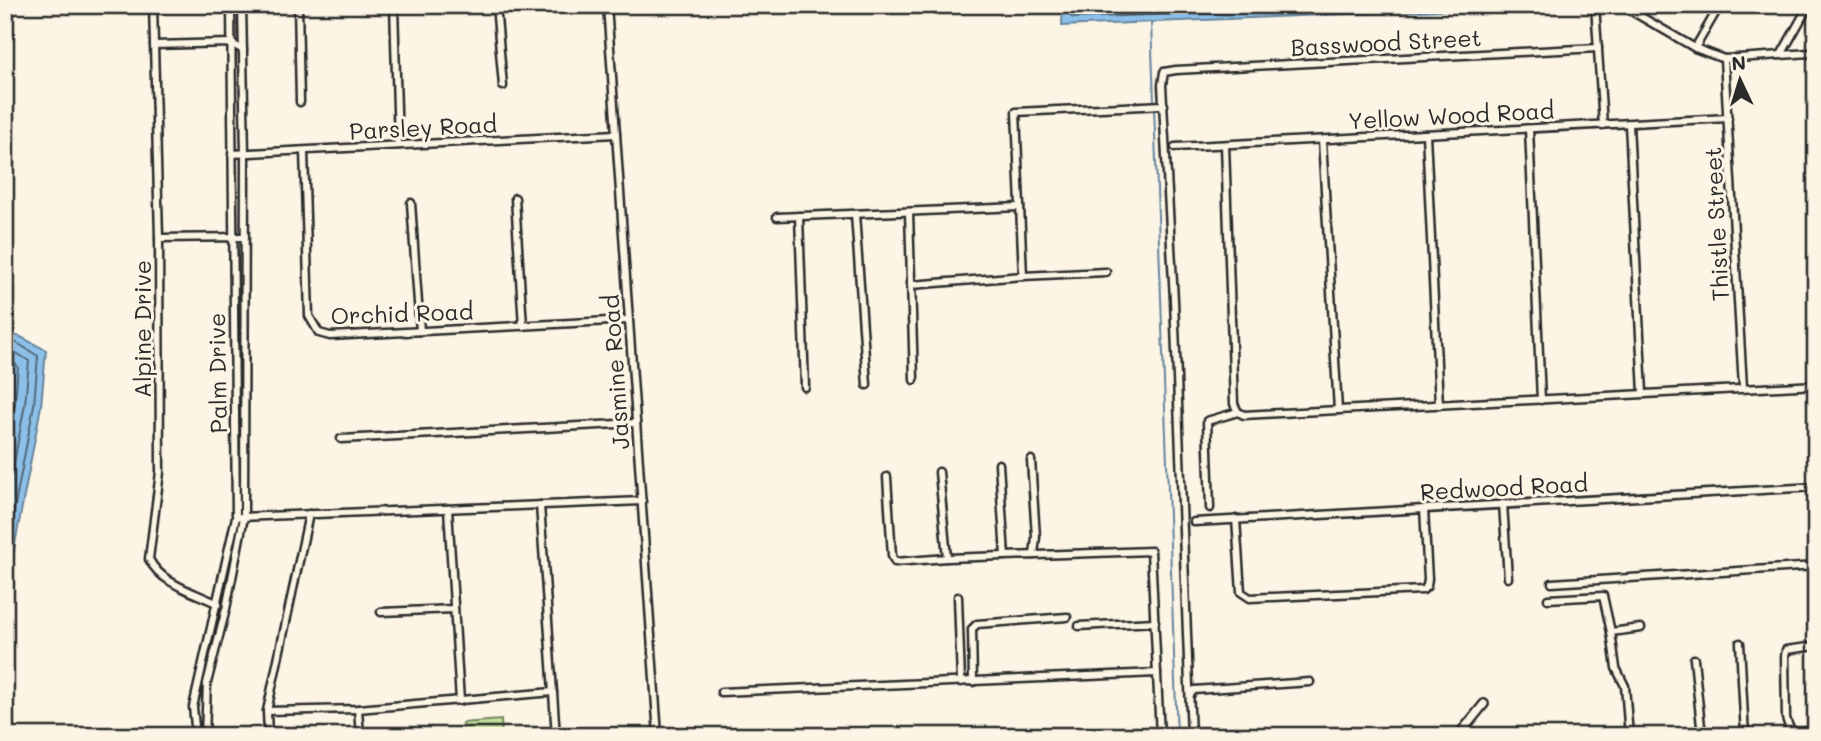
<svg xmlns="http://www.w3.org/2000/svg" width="1821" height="741" viewBox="0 0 1821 741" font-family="Mali,sans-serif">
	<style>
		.green { fill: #c2e19a; stroke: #768662; stroke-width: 2 }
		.water { fill: #8cc0e9; stroke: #65849d; stroke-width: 2 }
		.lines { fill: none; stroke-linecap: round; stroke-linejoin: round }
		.shore { stroke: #526777; stroke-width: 2 }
		.stream { stroke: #65849d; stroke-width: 2 }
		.minor-casing { stroke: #2b2b2b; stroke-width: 11 }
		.tertiary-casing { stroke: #2b2b2b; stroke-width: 12 }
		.minor { stroke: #fcf5e5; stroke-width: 6 }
		.tertiary { stroke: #fcf5e5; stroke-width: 7 }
		.labels { text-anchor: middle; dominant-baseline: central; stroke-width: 6; stroke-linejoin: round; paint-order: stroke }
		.street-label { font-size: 23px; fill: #2b2b2b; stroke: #fcf5e5 }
	</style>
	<rect width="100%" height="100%" fill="#fcf5e5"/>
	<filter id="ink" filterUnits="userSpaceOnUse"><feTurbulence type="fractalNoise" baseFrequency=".0143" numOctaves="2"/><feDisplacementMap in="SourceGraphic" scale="14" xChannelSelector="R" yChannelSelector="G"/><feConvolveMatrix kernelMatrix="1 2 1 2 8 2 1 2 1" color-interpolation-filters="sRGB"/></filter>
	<g filter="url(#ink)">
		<polygon class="green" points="501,720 502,736 463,736 462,723"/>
		<g class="water">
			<polygon points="1063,5 1448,5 1444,10 1062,26"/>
			<polygon points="5,336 19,336 46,350 41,406 12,560 5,576"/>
		</g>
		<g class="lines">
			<g class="shore">
				<polyline points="1069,5 1070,16 1073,18 1402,5"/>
				<polyline points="1078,5 1082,9 1199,5"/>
				<polyline points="5,343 17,343 38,356 34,405 5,558"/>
				<polyline points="5,351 15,352 29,361 25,404 5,511"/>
				<polyline points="5,362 13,362 18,367 15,403 5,453"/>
			</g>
			<g class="stream">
				<polyline points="1151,22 1154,102"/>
				<polyline points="1154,107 1177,736"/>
			</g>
			<g class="minor-casing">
				<g id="minor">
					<path d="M153 5 159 238 160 472 149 559C161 584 194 592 218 604"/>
					<polyline points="298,5 300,102"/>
					<polyline points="394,5 398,145"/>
					<polyline points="496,5 503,86"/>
					<polyline points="607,5 658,736"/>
					<polyline points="1595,5 1603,125"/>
					<polyline points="1621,5 1695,48 1724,59 1810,53 1816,58"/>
					<polyline points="154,45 231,43 243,50"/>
					<polyline points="1695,48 1720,5"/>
					<polyline points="1781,55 1809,5"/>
					<polyline points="1724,59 1743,387"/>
					<polyline points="1629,124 1643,393"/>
					<polyline points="1529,129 1541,400"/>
					<polyline points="1426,134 1439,405"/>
					<polyline points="1322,140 1338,410"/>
					<polyline points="1225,145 1234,404 1238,412 1244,415 1816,385"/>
					<polyline points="1175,147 1728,118"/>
					<polyline points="304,151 309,316 319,333 330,336 628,320"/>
					<polyline points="232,154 616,134"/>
					<polyline points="515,198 523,326"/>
					<polyline points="411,203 420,331"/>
					<polyline points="909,212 914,380"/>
					<polyline points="855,214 867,385"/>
					<polyline points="799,216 805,387"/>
					<polyline points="777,217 1020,207"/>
					<polyline points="159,238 245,237"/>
					<polyline points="1023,276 1016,112 1164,105"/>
					<polyline points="911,285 1023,276 1106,272"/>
					<polyline points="341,439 636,423"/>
					<polyline points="1031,460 1036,537 1034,555"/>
					<polyline points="999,464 1005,556"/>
					<polyline points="939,472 947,558"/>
					<polyline points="887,477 892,556 895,562 947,558 1151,551 1160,736"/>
					<polyline points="1503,504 1508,578"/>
					<polyline points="540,505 556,736"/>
					<polyline points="1210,508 1207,421 1238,412"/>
					<polyline points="448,509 460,701"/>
					<polyline points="241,517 642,501"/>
					<polyline points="1236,519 1241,592 1250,598 1423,590 1427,586 1428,579 1424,509"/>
					<polyline points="1194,522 1816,487"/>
					<polyline points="1552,583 1816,566"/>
					<polyline points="958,597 961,682"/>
					<polyline points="1548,599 1603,596 1611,632"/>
					<polyline points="381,612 454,609"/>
					<polyline points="1079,626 1155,622"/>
					<polyline points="1740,643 1745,736"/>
					<polyline points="1816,646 1786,650 1785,656 1786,718 1789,727 1795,733 1816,731"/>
					<polyline points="1694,659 1702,736"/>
					<polyline points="973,682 972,629 977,624 1067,617"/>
					<polyline points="721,692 1157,673"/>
					<polyline points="1190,695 1194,690 1310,682"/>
					<polyline points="358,709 360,736"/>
					<polyline points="267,711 358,709 553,692"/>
					<polyline points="196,736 193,707 236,517 231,5"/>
					<polyline points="205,736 207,683 226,609 244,517 245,153 242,5"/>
					<polyline points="268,736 267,711 309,514"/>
					<polyline points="1191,736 1174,300 1162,85 1164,72 1176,70 1598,48"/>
					<polyline points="1629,736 1625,686 1616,668 1611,632 1641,628"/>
				</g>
			</g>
			<g class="tertiary-casing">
				<polyline id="tertiary" points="1458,736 1484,704"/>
			</g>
			<use href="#minor" class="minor"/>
			<use href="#tertiary" class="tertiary"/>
		</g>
	</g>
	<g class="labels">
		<g class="street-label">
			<text transform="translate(1386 42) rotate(-3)">Basswood Street</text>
			<text transform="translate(1451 115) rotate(-3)">Yellow Wood Road</text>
			<text transform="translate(423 127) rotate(-3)">Parsley Road</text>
			<text transform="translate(1716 224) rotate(-93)">Thistle Street</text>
			<text transform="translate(402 313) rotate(-2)">Orchid Road</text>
			<text transform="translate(142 329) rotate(-90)">Alpine Drive</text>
			<text transform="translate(615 372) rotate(-94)">Jasmine Road</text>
			<text transform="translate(217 373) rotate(-91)">Palm Drive</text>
			<text transform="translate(1504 487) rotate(-3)">Redwood Road</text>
		</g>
	</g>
	<rect width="1821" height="741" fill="none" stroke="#fcf5e5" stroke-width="28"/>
	<rect x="14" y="14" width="1793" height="713" fill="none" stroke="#2b2b2b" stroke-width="2.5" filter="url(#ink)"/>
	<g transform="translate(1740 80) rotate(356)" stroke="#fcf5e5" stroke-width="5" paint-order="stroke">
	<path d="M0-5L12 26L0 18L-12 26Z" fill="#2b2b2b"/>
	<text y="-10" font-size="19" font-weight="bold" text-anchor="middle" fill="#2b2b2b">N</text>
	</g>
</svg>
